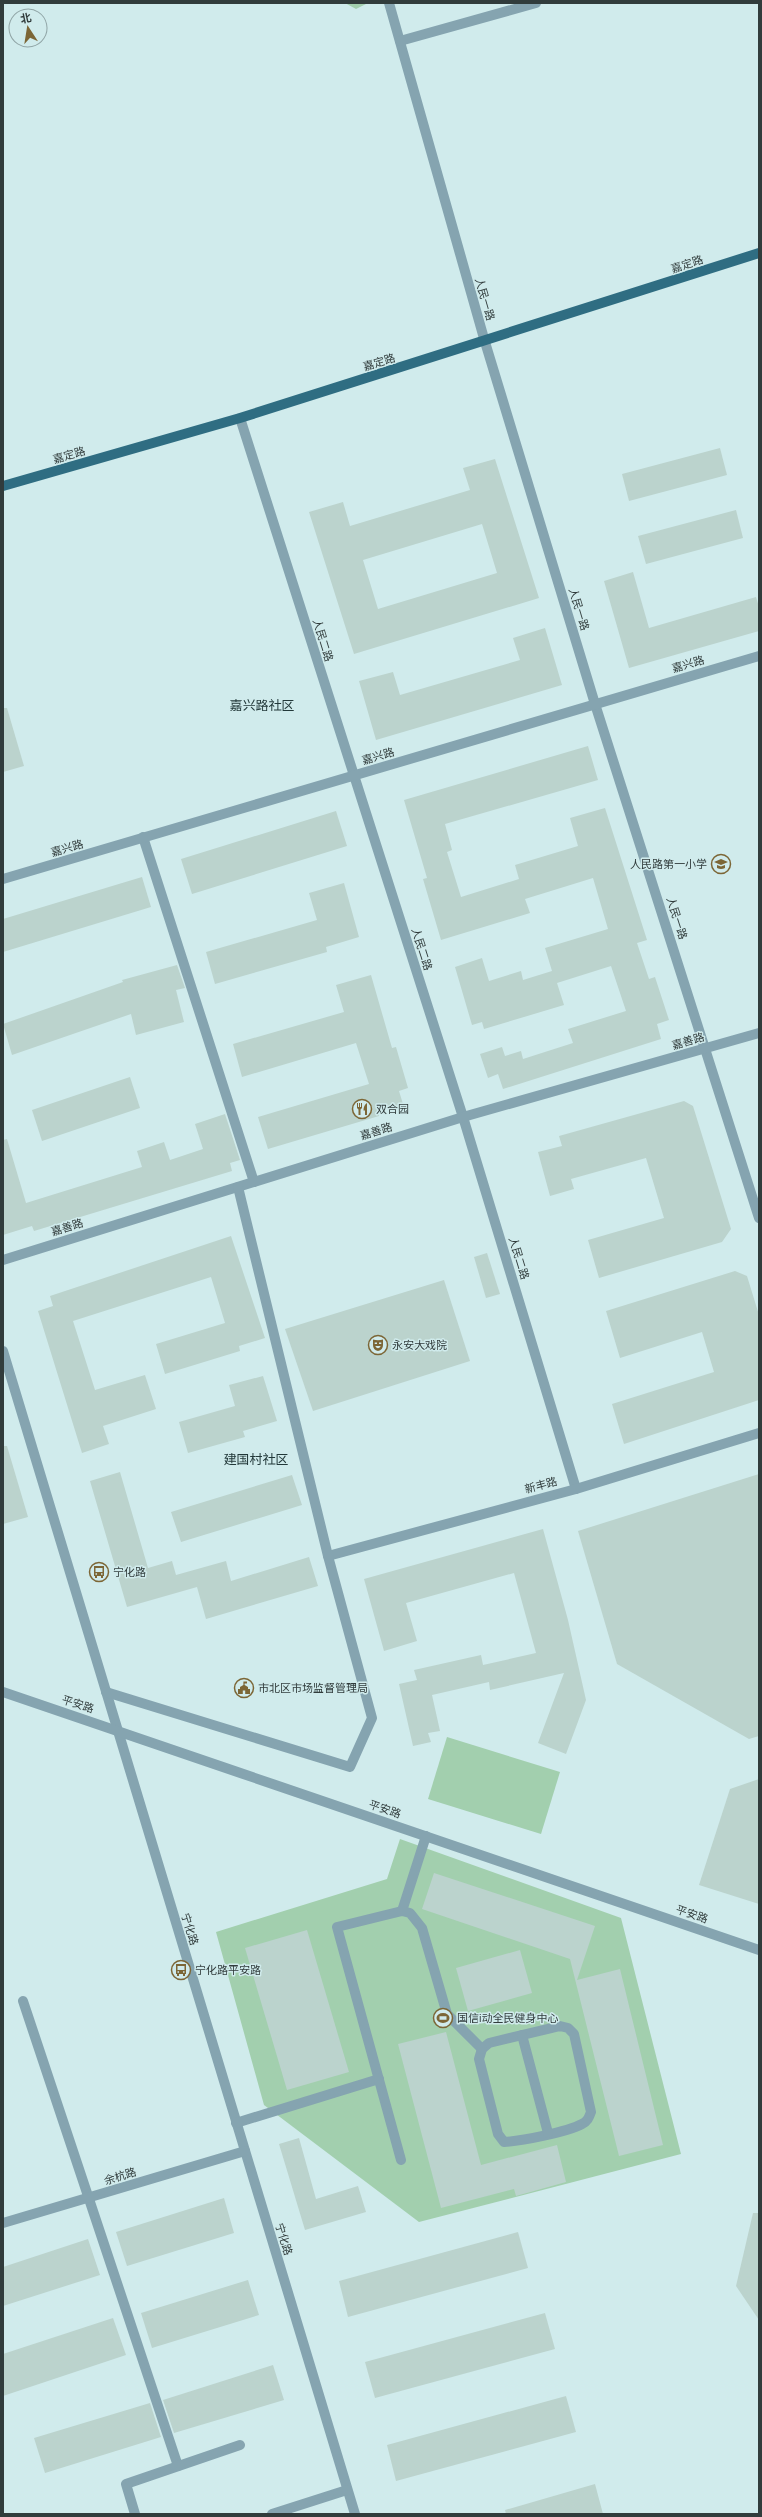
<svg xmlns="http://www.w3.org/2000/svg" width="762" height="2517" viewBox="0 0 762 2517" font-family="'Archivo Narrow','Noto Sans SC',sans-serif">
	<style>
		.green { fill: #a2cfae }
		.building { fill: #bbd3cd; fill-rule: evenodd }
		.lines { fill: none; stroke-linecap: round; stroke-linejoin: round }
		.minor { stroke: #85a4b0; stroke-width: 10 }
		.major { stroke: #2f6d82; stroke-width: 10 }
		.labels { text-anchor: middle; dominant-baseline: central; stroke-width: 3; stroke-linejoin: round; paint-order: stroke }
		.street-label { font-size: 11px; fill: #313c3c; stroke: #d0ebec }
		.poi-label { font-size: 11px; fill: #313c3c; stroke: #d0ebec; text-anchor: start }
		.quarter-label { font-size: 13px; fill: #223839; stroke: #d0ebec }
	</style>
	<rect width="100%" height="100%" fill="#d0ebec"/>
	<g class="green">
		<polygon points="345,3 368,3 356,9"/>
		<polygon points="447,1737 560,1772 541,1834 428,1799"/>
		<polygon points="400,1839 621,1918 681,2154 419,2222 264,2105 216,1932 387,1879"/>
	</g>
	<g class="building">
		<polygon points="720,448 727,475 629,501 622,474"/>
		<path d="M495 459 539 598 354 654 309 512 343 502 350 526 470 490 463 468ZM482 524 497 573 378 609 363 560Z"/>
		<polygon points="736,510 743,538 646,564 638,536"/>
		<polygon points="633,572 649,628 756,597 759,607 759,631 629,668 604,581"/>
		<polygon points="545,628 562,685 376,740 359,681 393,672 400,695 520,660 513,638"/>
		<polygon points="3,708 7,708 24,766 3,772"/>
		<polygon points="588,746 598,780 445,824 452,850 447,852 461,897 519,879 515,865 578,846 570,818 605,808 647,940 637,943 649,979 655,977 669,1020 657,1024 661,1039 503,1089 498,1074 488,1078 480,1054 502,1047 505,1056 521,1051 523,1059 573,1043 568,1029 626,1011 611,966 557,983 564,1005 484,1029 482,1022 472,1025 455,967 482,958 489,981 521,971 523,980 552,971 545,948 608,929 593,878 525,899 530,913 441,940 423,879 427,878 404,800"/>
		<polygon points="336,811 347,846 192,894 181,859"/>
		<polygon points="142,877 151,907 3,952 3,919"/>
		<polygon points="344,883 359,937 326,947 327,952 215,984 206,952 317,920 309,893"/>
		<polygon points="177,965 185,988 176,990 184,1022 136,1035 131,1014 12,1055 3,1024 123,982 122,980"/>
		<polygon points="371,975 392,1048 396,1047 408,1088 399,1091 403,1104 378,1111 379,1116 268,1149 258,1117 369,1084 356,1043 242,1077 233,1044 344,1012 336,985"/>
		<polygon points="130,1077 140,1108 42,1141 32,1110"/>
		<polygon points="684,1101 693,1106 731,1229 722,1242 599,1278 588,1240 664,1218 646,1158 571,1179 574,1189 550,1196 538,1152 562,1146 559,1136"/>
		<polygon points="225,1114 240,1160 230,1163 232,1171 34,1231 32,1226 3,1235 3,1140 7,1139 26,1203 142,1167 137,1151 164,1142 170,1160 203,1149 195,1124"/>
		<polygon points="231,1236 265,1338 239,1346 240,1351 165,1374 156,1344 225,1323 211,1277 73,1321 95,1390 145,1375 156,1409 103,1426 109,1444 82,1453 38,1311 53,1306 50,1296"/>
		<polygon points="487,1253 500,1294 486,1298 474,1257"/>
		<polygon points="735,1271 747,1276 759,1315 759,1400 624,1444 612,1404 714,1372 702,1332 620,1358 606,1311"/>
		<polygon points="444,1280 470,1361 313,1411 285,1329"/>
		<polygon points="263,1376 277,1421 243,1431 245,1437 188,1453 179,1422 235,1406 229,1385"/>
		<polygon points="3,1446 7,1446 28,1517 3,1524"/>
		<polygon points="120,1472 148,1568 172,1561 176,1575 226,1561 231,1581 309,1557 318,1586 206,1619 197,1587 127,1607 90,1481"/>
		<polygon points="759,1474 759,1736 749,1739 617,1664 578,1531"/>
		<polygon points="292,1475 302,1505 181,1542 171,1512"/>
		<polygon points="543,1529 568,1620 586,1700 566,1754 538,1743 564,1673 490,1690 489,1682 432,1695 440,1731 428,1733 431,1742 413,1746 399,1684 417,1680 414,1670 481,1655 483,1665 536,1653 514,1573 406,1603 417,1641 384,1651 364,1579"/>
		<polygon points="759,1779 759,1904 699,1885 730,1789"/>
		<polygon points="434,1873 595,1926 577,1980 620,1969 663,2145 619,2156 570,1959 422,1909"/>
		<polygon points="307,1930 349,2072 287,2090 245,1948"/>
		<polygon points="520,1950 532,1993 468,2011 456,1968"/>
		<polygon points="446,2032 481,2165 557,2145 566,2182 516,2196 514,2189 441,2208 398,2044"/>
		<polygon points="299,2138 316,2199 358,2186 366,2212 305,2230 279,2144"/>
		<polygon points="224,2198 234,2233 127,2266 116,2232"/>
		<polygon points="753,2213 759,2213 759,2320 736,2286"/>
		<polygon points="518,2232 528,2268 348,2317 339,2281"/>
		<polygon points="88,2239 100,2275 3,2306 3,2267"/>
		<polygon points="248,2280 259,2315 152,2348 141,2313"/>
		<polygon points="545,2313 555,2349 375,2398 365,2362"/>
		<polygon points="113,2318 126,2355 3,2396 3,2354"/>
		<polygon points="273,2365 284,2400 174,2433 163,2400"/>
		<polygon points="566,2396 576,2432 396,2481 387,2445"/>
		<polygon points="150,2403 161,2437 45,2473 34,2438"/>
		<polygon points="595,2484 603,2514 506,2514 505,2510"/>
	</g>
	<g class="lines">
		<g class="minor">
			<polyline points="389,3 485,342 595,704 759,1218"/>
			<polyline points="400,41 536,3"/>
			<polyline points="240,418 463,1117 576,1489"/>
			<polyline points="143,837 254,1182"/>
			<polyline points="3,879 759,656"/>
			<polyline points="3,1260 463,1117 759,1033"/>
			<polyline points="3,1351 355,2514"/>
			<polyline points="328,1556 576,1489 759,1433"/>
			<polyline points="3,1692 759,1950"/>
			<polyline points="106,1692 350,1767 372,1718 328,1556 238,1187"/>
			<polyline points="402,1911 426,1836"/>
			<polyline points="23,2001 178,2466"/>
			<path d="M560 2026 568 2028 574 2034 591 2112C589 2117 588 2121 582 2124 567 2132 522 2141 504 2142L498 2134 479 2059 482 2049 489 2043Z"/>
			<polyline points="522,2035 548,2133"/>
			<polyline points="236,2123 379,2079"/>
			<polyline points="401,2160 337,1927 402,1911 410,1913 422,1928 447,2014 482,2049"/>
			<polyline points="3,2223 245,2151"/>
			<polyline points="135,2514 126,2484 240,2445"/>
			<polyline points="272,2514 347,2490"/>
		</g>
		<polyline class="major" points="3,486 240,418 759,253"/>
	</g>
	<defs>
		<g id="school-ring" transform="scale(1)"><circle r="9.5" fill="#d0ebec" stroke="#7c6636" stroke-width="1.5"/><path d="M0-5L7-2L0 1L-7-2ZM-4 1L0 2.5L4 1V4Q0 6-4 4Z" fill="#7c6636"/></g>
		<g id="restaurant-ring" transform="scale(1)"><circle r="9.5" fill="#d0ebec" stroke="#7c6636" stroke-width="1.5"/><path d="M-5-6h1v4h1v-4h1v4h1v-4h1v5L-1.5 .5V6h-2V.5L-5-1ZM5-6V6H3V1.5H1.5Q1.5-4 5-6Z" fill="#7c6636"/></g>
		<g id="theatre-ring" transform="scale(1)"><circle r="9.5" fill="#d0ebec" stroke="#7c6636" stroke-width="1.5"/><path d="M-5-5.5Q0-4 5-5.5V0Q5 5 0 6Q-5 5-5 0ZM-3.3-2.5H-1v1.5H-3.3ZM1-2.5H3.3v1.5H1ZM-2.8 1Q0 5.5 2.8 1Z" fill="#7c6636"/></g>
		<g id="bus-ring" transform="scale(1)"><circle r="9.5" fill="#d0ebec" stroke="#7c6636" stroke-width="1.5"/><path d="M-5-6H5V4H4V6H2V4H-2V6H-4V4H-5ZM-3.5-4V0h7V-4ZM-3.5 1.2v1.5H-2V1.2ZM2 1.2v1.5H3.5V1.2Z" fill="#7c6636"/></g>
		<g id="civic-ring" transform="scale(1)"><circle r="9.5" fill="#d0ebec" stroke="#7c6636" stroke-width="1.5"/><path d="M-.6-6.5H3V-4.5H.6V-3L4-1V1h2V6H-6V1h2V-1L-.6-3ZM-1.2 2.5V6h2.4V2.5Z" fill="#7c6636"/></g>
		<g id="stadium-ring" transform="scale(1)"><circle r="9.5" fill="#d0ebec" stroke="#7c6636" stroke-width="1.5"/><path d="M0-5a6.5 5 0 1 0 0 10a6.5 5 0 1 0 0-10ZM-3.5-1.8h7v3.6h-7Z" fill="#7c6636"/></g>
	</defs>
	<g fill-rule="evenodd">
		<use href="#school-ring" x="721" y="864"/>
		<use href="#restaurant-ring" x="362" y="1109"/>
		<use href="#theatre-ring" x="378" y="1345"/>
		<use href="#bus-ring" x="99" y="1572"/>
		<use href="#civic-ring" x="244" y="1688"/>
		<use href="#bus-ring" x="181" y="1970"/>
		<use href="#stadium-ring" x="443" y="2018"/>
	</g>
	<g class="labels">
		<g class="street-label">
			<text transform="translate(687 264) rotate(-18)">嘉定路</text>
			<text transform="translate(485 299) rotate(74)">人民一路</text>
			<text transform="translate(379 362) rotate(-17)">嘉定路</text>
			<text transform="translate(69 455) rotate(-16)">嘉定路</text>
			<text transform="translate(579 609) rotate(73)">人民一路</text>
			<text transform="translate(323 640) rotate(73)">人民二路</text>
			<text transform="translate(688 664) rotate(-16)">嘉兴路</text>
			<text transform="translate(378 756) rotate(-16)">嘉兴路</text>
			<text transform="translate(67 848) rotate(-16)">嘉兴路</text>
			<text transform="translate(677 918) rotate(72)">人民一路</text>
			<text transform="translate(422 949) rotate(72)">人民二路</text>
			<text transform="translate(688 1041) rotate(-16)">嘉善路</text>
			<text transform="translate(376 1131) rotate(-17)">嘉善路</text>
			<text transform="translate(67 1227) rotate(-17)">嘉善路</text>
			<text transform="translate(519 1258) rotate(73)">人民二路</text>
			<text transform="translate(541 1485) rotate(-15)">新丰路</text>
			<text transform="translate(78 1704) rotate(18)">平安路</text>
			<text transform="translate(385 1809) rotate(19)">平安路</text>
			<text transform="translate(692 1914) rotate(19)">平安路</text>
			<text transform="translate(190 1929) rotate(73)">宁化路</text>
			<text transform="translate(120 2176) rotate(-17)">余杭路</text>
			<text transform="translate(284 2239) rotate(73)">宁化路</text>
		</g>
		<g class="poi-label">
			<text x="707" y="864" text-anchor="end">人民路第一小学</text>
			<text x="376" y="1109">双合园</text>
			<text x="392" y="1345">永安大戏院</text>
			<text x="113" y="1572">宁化路</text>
			<text x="258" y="1688">市北区市场监督管理局</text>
			<text x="195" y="1970">宁化路平安路</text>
			<text x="457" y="2018">国信i动全民健身中心</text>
		</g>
		<g class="quarter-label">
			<text x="262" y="705">嘉兴路社区</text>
			<text x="256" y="1459">建国村社区</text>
		</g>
	</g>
	<rect width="762" height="2517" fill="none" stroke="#313c3c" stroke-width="8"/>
	<g transform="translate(28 28) rotate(348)"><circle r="19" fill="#d0ebec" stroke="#90a5a6"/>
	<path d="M0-3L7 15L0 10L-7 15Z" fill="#7c6636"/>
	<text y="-6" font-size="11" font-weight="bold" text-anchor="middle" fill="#313c3c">北</text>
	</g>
</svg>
